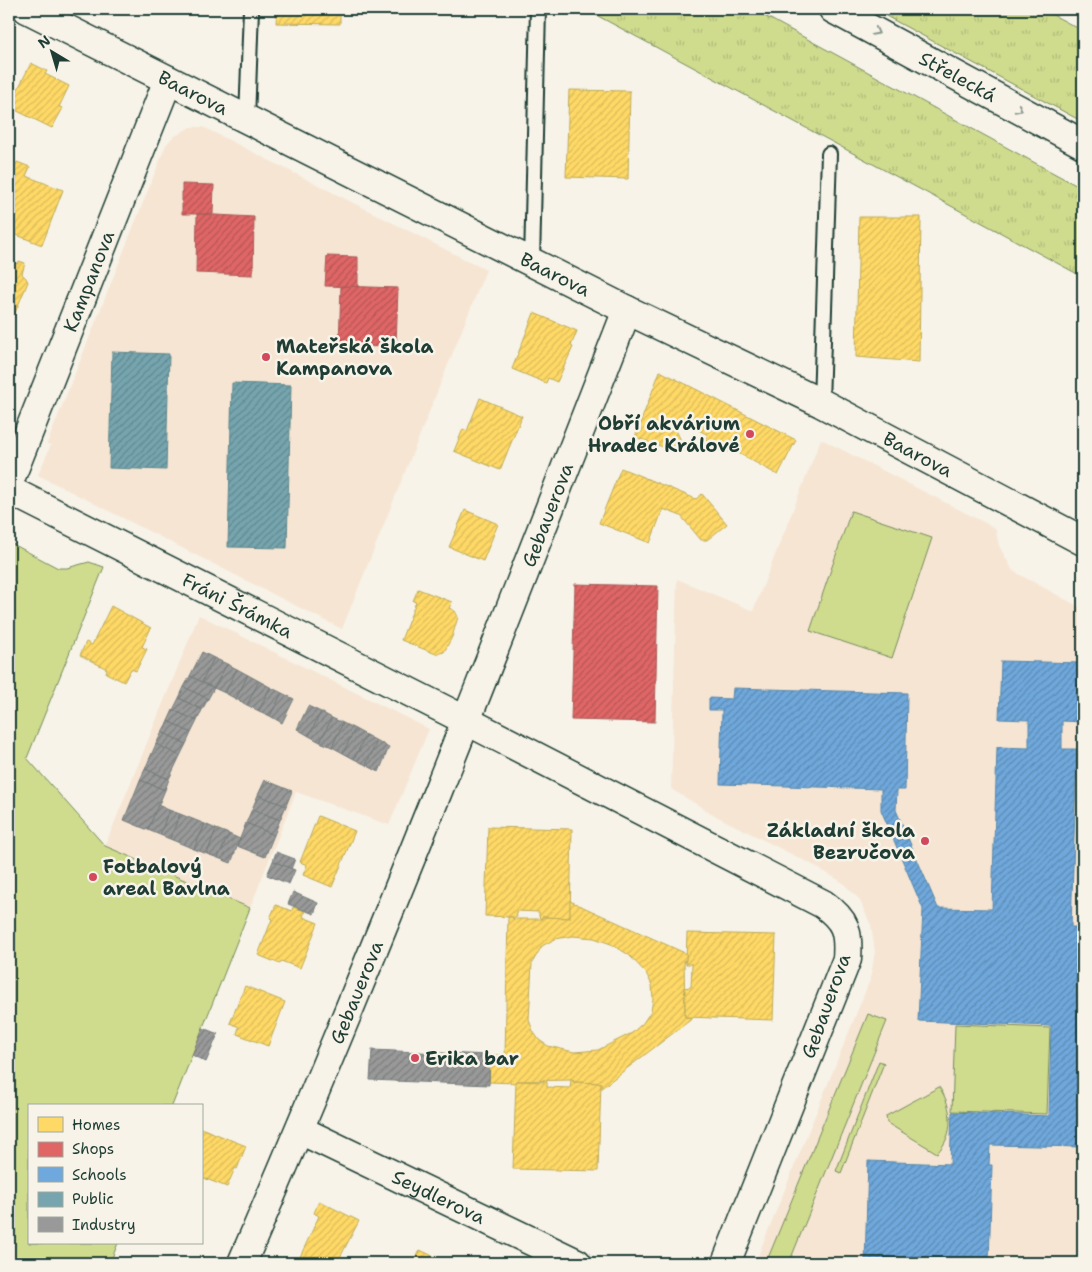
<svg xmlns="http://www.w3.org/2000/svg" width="1092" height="1272" viewBox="0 0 1092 1272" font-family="'Shantell Sans',sans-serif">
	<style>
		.built { fill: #f6e5d3 }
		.park { fill: url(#park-tufts); stroke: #778c60 }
		.pitch { fill: #cfdb8d; stroke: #778c60 }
		.homes { fill: url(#homes-hatch); stroke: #bcaa57; fill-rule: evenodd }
		.shops { fill: url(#shops-hatch); stroke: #a65a57 }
		.schools { fill: url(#schools-hatch); stroke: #5788aa }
		.public { fill: url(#public-hatch); stroke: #5c868a }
		.industry { fill: url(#industry-hatch); stroke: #747d7b }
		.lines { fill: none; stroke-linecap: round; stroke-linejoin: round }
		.lane-casing { stroke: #1f3d34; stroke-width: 18 }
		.street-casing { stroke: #1f3d34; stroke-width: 31 }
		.primary-casing { stroke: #1f3d34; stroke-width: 31 }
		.lane { stroke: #f7f3e8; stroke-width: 14 }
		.street { stroke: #f7f3e8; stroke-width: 28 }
		.primary { stroke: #f7f3e8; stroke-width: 28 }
		.oneway { stroke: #8b988e }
		.poi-dot { fill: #d1495b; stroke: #f7f3e8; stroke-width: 2 }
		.labels { text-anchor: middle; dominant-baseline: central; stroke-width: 5; stroke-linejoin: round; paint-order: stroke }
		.street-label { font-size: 19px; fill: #1f3d34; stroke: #f7f3e8 }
		.poi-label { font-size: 19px; font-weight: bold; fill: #1f3d34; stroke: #f7f3e8; text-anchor: start }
	</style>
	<defs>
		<pattern id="park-tufts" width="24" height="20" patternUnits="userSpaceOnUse" patternTransform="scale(1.25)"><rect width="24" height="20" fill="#cfdb8d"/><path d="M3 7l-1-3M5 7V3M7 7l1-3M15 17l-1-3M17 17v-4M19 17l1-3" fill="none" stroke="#b1bd7a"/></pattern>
		<pattern id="homes-hatch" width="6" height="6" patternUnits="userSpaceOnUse" patternTransform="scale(1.25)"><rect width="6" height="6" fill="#ffd966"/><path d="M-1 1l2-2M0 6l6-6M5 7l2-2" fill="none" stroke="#dabb59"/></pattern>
		<pattern id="shops-hatch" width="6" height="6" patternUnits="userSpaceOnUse" patternTransform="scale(1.25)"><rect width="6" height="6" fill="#e06666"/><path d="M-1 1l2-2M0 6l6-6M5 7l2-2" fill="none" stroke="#b55555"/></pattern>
		<pattern id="schools-hatch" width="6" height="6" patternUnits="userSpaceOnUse" patternTransform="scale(1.25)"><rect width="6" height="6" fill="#6fa8dc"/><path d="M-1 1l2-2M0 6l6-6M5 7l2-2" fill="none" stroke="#5b8ab3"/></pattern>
		<pattern id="public-hatch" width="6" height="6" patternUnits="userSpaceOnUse" patternTransform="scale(1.25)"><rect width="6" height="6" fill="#76a5af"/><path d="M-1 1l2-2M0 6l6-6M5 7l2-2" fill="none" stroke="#60888f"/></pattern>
		<pattern id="industry-hatch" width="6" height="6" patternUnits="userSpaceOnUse" patternTransform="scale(1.25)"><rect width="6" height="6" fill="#999"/><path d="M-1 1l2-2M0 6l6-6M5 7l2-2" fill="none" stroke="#7c7e7e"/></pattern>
	</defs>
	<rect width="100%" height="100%" fill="#f7f3e8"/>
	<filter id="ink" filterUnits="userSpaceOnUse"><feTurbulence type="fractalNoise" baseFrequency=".02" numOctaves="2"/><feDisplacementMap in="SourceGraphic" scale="10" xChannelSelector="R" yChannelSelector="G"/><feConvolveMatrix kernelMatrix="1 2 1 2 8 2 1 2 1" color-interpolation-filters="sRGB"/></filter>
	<g filter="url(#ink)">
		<g class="built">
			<polygon points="190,127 203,127 486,270 342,629 38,475 51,445 47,444 166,145 172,138"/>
			<polygon points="821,439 995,528 999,546 1013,571 1083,609 1083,1263 755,1263 870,980 875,952 871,925 859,899 842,882 815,866 718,817 671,789 677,579 753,611"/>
			<polygon points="199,615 429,729 389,825 296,792 250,908 105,846"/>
		</g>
		<g class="park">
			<polygon points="585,9 752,9 1083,189 1083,277"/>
			<polygon points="873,9 1042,9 1083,31 1083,122"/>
		</g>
		<g class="pitch">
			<polygon points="851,511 932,538 892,658 810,631"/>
			<polygon points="9,542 58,568 67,568 89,562 104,567 27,758 105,846 250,908 172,1106 29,1106 29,1243 118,1243 110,1263 9,1263"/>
			<polygon points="868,1014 887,1021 789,1263 766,1263"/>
			<polygon points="955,1024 1050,1028 1047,1114 952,1111"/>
			<polygon points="879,1061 884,1063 841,1173 836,1171"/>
			<path d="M939 1087C953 1107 955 1135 937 1153L887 1123 886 1116Z"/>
		</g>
		<g class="homes">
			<polygon points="277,9 340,9 340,24 276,23"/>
			<polygon points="31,63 47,71 45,74 69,86 59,107 63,108 52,128 9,107"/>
			<polygon points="569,90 630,91 628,179 566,177"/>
			<polygon points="17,162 30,167 26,176 63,190 42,245 9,232 9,183"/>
			<polygon points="859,217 921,217 919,362 856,357"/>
			<polygon points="9,261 18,264 19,261 25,263 22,274 26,278 28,282 9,327"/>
			<polygon points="534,313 577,331 571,346 573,347 557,382 548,378 546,383 512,369"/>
			<polygon points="660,371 796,440 778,475 731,449 729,452 705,439 708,435 680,420 676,430 682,443 678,451 657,445 655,452 646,449 649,442 635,437"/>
			<polygon points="480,398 522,416 500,470 454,451 463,429 467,431"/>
			<polygon points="621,468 696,499 702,494 727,524 707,540 701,540 681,516 663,509 650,543 599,523"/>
			<polygon points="465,510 498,524 483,561 449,547"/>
			<polygon points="418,589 452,602 449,608 455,611 458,617 452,637 444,652 436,654 401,640 416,602 413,601"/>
			<polygon points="111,606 151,628 142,647 147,649 136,671 131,669 124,682 106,673 107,669 80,655 86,642 92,645"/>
			<polygon points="318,816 355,831 332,887 303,875 307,865 300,862"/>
			<polygon points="488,827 572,829 570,918 542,917 541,919 539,917 539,912 516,911 517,917 514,917 513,919 513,917 485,916"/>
			<path d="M570 901 687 954 686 961 684 960 685 1017 693 1018 600 1089 601 1083 573 1082V1080L516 1081V1083L489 1082 490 1055H505L508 917H513V919H542V917L570 918ZM573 936 594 938 611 944 629 955 646 973 652 985 653 999 651 1011 643 1023 632 1033 598 1050 574 1052 548 1046 539 1040 533 1031 529 1020 532 963 542 946 555 939Z"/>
			<polygon points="276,905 292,911 293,907 305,911 303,917 318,923 300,968 281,961 280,964 258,955 272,919 270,918"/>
			<polygon points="687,933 776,935 773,1020 685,1017 685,990 684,990 683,988 691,987 692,964 686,964 686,962 684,962 686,961"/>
			<polygon points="245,986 285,1002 268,1046 237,1034 239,1027 230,1023"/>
			<polygon points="544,1079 547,1082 547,1087 570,1088 571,1080 573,1080 573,1082 601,1083 598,1171 513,1169 516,1081 544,1082"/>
			<polygon points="201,1128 246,1146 237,1169 235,1168 227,1187 201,1177"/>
			<polygon points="319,1201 359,1221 337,1263 308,1263 299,1259 319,1216 314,1213"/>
			<polygon points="420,1250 448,1263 414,1263"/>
		</g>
		<g class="shops">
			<polygon points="182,184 214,185 213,214 182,214"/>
			<polygon points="197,214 254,217 253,275 196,273"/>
			<polygon points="327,256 358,257 358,287 325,286"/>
			<polygon points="341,286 398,288 396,347 339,346"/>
			<polygon points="575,584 658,586 655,722 571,720"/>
		</g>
		<polygon class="schools" points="1001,661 1083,663 1083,722 1062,721 1062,749 1077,749 1071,927 1083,927 1083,1147 990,1145 989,1165 992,1165 989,1263 865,1263 868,1161 950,1164 952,1112 1049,1116 1051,1026 918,1021 923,909 881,810 881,789 720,784 722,710 709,710 709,698 732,699 733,688 907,693 905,790 897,790 896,810 938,908 992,909 997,747 1029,748 1029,720 999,719"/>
		<g class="public">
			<polygon points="112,352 169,354 166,470 109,468"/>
			<polygon points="232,383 291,385 287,548 228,547"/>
		</g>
		<g class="industry">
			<polygon points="202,652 214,658 202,682 190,676"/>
			<polygon points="214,658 227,664 214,688 202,682"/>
			<polygon points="227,664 237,669 225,693 214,688"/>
			<polygon points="237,669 248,675 236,699 225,693"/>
			<polygon points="248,675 259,681 247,705 236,699"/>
			<polygon points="190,676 214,688 208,699 184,687"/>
			<polygon points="259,681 270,687 259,711 247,705"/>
			<polygon points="184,687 208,699 202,710 179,698"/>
			<polygon points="270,687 282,693 270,716 259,711"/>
			<polygon points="282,693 294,699 282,723 270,716"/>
			<polygon points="179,698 202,710 197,721 173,710"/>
			<polygon points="308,706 321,712 309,736 297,729"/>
			<polygon points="173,710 197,721 191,733 168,721"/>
			<polygon points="321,712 332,718 320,742 309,736"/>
			<polygon points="332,718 343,723 332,747 320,742"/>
			<polygon points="168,721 191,733 186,744 162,732"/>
			<polygon points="343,723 355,729 343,753 332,747"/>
			<polygon points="355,729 366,735 354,759 343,753"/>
			<polygon points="162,732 186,744 180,756 156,744"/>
			<polygon points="366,735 377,741 366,765 354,759"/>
			<polygon points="377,741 389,747 379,772 366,765"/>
			<polygon points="156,744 180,756 169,779 145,769"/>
			<polygon points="145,769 169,779 165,790 140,780"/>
			<polygon points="140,780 165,790 148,830 124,820"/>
			<polygon points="265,780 292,791 286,806 258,795"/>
			<polygon points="258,795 286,806 280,820 252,809"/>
			<polygon points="158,805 169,810 160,835 148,830"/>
			<polygon points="252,809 280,820 274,835 246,823"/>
			<polygon points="169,810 180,814 170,839 160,835"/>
			<polygon points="180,814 205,824 194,849 170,839"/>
			<polygon points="246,823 274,835 265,857 237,846"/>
			<polygon points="205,824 216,829 207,854 194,849"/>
			<polygon points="216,829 229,834 218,858 207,854"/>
			<polygon points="229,834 240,839 231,863 218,858"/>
			<polygon points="276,852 295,859 291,869 273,861"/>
			<polygon points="273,861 295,870 289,884 267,875"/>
			<polygon points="293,892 318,903 314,914 288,904"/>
			<polygon points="203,1028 218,1034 206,1062 192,1055"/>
			<polygon points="372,1050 490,1055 489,1085 370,1080"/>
			<polygon points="1081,1183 1083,1183 1083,1220 1080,1220"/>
		</g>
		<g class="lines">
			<g class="lane-casing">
				<g id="lane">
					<polyline points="247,120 251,9"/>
					<polyline points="532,262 538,9"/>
					<polyline points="821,403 829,154"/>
				</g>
			</g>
			<g class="street-casing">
				<g id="street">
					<path id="s1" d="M27 9 627 310 821 403 1083 541"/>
					<path id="s2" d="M9 482 168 80"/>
					<path id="s3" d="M9 490 467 721 823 904C846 920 849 932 847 959L726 1263"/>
					<path id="s4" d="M300 1130 577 1263"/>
					<path id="s5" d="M242 1263C378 949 503 629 627 310"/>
				</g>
			</g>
			<g class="primary-casing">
				<g id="primary">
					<path id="s6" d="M833 9 1083 144"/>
				</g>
			</g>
			<use href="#lane" class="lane"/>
			<use href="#street" class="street"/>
			<use href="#primary" class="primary"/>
		</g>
		<defs><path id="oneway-chevron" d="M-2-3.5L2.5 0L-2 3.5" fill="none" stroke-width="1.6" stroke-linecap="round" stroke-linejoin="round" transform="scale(1.25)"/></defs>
		<g class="oneway">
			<use href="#oneway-chevron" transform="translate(876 32) rotate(28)"/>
			<use href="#oneway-chevron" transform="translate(1019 109) rotate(28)"/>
		</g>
	</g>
	<g class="poi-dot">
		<circle cx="266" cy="357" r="5"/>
		<circle cx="750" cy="434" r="5"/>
		<circle cx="925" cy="841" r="5"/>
		<circle cx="93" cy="877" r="5"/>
		<circle cx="415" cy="1058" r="5"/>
	</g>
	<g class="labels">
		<g class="street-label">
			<text stroke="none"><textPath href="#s6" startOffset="142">Střelecká</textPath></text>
			<text stroke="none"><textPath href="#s1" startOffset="186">Baarova</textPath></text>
			<text stroke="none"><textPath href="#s1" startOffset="591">Baarova</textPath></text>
			<text stroke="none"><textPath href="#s2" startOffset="216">Kampanova</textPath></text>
			<text stroke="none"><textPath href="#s1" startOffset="996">Baarova</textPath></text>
			<text stroke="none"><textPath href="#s5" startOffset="808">Gebauerova</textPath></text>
			<text stroke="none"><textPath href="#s3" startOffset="256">Fráni Šrámka</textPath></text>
			<text stroke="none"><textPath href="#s5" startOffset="294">Gebauerova</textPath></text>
			<text transform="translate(826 1006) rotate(-70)">Gebauerova</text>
			<text stroke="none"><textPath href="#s4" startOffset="154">Seydlerova</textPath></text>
		</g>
		<g class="poi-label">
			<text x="276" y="346">Mateřská škola<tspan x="276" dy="22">Kampanova</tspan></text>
			<text x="740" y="423" text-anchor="end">Obří akvárium<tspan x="740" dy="22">Hradec Králové</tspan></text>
			<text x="915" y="830" text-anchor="end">Základní škola<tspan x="915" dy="22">Bezručova</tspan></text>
			<text x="103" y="866">Fotbalový<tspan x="103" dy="22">areal Bavlna</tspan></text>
			<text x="425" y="1058">Erika bar</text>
		</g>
	</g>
	<rect width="1092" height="1272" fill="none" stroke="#f7f3e8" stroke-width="30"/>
	<rect x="15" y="15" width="1062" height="1242" fill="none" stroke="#1f3d34" stroke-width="2" filter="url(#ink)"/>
	<rect x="28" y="1104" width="175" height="140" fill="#f7f3e8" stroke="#a1aaa0"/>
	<rect x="38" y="1117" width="25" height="15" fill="#ffd966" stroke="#a1aaa0"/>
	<text x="72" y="1130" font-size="15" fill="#1f3d34">Homes</text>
	<rect x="38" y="1142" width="25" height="15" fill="#e06666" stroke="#a1aaa0"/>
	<text x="72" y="1154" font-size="15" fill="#1f3d34">Shops</text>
	<rect x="38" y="1167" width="25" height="15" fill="#6fa8dc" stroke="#a1aaa0"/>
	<text x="72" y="1180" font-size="15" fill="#1f3d34">Schools</text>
	<rect x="38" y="1192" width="25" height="15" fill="#76a5af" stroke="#a1aaa0"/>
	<text x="72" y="1204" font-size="15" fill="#1f3d34">Public</text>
	<rect x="38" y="1217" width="25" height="15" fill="#999999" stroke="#a1aaa0"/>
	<text x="72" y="1230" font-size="15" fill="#1f3d34">Industry</text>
	<g transform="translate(52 52) rotate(322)" stroke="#f7f3e8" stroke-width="4" paint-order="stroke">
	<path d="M0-4L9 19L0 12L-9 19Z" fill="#1f3d34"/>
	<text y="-8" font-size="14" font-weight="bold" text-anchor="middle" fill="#1f3d34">N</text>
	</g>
</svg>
